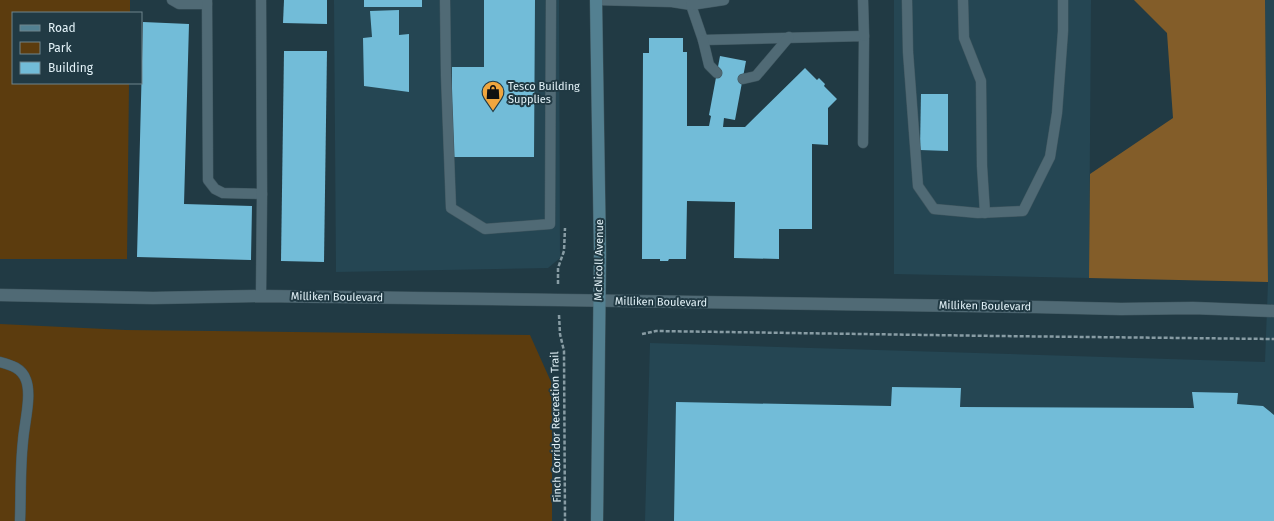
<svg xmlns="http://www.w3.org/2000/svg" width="1274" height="521" viewBox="0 0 1274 521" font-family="'Fira Sans',sans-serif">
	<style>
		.built { fill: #254653 }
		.green { fill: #5c3c0e }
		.forest { fill: #835d29 }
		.building { fill: #72bcd8 }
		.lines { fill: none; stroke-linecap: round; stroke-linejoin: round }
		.lane-casing { stroke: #405760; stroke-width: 11 }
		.street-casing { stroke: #405760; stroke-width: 13 }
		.secondary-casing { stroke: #405760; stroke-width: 13 }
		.path { stroke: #889ca4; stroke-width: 2.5; stroke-dasharray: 4 2; stroke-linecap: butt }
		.lane { stroke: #506a75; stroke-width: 10 }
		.street { stroke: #506a75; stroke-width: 12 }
		.secondary { stroke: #538091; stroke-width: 12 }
		.labels { text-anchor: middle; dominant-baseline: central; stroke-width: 4; stroke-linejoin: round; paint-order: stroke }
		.poi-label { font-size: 11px; fill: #e3f2f8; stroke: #213a44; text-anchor: start }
		.street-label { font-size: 11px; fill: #e3f2f8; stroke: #213a44 }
	</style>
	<rect width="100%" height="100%" fill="#213a44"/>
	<g class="built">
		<polygon points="334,0 559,0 560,258 548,268 336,272"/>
		<polygon points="894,0 1091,0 1089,278 894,274"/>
		<polygon points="1265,0 1274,0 1274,521 645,521 650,343 1265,362 1268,282"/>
	</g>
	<g class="green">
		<polygon points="0,0 130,0 130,13 13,13 13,83 129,83 127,259 0,259"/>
		<polygon points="0,324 126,330 530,335 552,384 552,521 0,521"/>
	</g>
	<polygon class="forest" points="1134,0 1265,0 1268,282 1089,278 1090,174 1173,118 1167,33"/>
	<g class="building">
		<polygon points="284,0 327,0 327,24 283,23"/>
		<rect x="364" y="0" width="58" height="7"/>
		<polygon points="484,0 535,0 534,157 452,157 452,67 484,67"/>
		<polygon points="399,10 399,35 409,34 409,92 364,86 363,38 372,37 370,11"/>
		<polygon points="143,22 189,24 184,204 252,206 251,260 137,257"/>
		<polygon points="649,38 683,38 683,52 687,52 687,126 709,126 711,116 709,115 720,56 746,61 735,120 724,118 723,127 745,127 805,68 817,80 819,78 825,84 824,86 837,99 828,108 828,145 812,144 812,229 779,229 779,259 734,258 735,202 687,201 686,259 669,259 668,261 660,261 660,259 642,259 643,53 649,53"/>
		<polygon points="284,51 327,51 324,262 281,261"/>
		<polygon points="921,94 948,94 948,151 920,150"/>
		<polygon points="892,387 961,388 960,407 1194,408 1192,392 1238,393 1237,404 1263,406 1274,415 1274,521 674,521 676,402 891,406"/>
	</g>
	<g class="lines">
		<g class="lane-casing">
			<g id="lane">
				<polyline points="172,0 179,4 207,4"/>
				<polyline points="207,0 208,180 215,189 223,193 262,194"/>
				<polyline points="261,0 262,194 261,296"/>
				<polyline points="445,0 446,75 451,208 485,229 550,224 551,0"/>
				<polyline points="596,0 672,2 691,5 703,40 864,36 863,143"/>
				<polyline points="863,0 864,36"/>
				<polyline points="907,0 908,52 918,186 934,209 978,213 1023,211 1050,157 1057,113 1063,31 1063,0"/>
				<polyline points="963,0 964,38 981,81 982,166 985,213"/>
				<polyline points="691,5 724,0"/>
				<polyline points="703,40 709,65 717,73"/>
				<polyline points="743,79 756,76 789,37"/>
				<path d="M0 362C11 365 22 368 26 380 32 395 24 425 23 441 20 468 21 495 20 521"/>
			</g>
		</g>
		<g class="street-casing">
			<polyline id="street" points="0,295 153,298 261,296 559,300 1036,307 1121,309 1193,308 1274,311"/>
		</g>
		<g class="secondary-casing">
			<polyline id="secondary" points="596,0 600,254 597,521"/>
		</g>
		<g class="path">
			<polyline points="558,284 558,268 564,251 565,228"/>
			<polyline points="559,315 560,334 564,351 565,521"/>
			<polyline points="642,334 656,331 997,336 1274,339"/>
		</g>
		<use href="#lane" class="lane"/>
		<use href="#street" class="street"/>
		<use href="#secondary" class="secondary"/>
	</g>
	<defs>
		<g id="shop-pin" transform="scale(1.15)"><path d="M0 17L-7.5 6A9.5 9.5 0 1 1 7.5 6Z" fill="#f0a63e" stroke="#213a44"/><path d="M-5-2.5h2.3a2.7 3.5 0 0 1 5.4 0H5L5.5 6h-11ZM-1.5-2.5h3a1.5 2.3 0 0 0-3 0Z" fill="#111"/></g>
	</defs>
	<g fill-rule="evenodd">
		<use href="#shop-pin" x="493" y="92"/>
	</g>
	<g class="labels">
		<g class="poi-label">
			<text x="508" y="86">Tesco Building<tspan x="508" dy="13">Supplies</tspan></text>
		</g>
		<g class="street-label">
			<text transform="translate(599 260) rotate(-89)">McNicoll Avenue</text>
			<text transform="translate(337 297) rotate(1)">Milliken Boulevard</text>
			<text transform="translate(661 302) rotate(1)">Milliken Boulevard</text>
			<text transform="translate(985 306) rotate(1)">Milliken Boulevard</text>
			<text transform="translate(556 427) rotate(-91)">Finch Corridor Recreation Trail</text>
		</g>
	</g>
	<rect x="12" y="12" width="130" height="72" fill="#213a44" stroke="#6f848c"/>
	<rect x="20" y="25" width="20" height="6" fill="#538091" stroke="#6f848c"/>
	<text x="48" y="32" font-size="12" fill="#e3f2f8">Road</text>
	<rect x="20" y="42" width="20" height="12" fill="#5c3c0e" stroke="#6f848c"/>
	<text x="48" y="52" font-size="12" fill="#e3f2f8">Park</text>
	<rect x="20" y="62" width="20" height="12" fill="#72bcd8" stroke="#6f848c"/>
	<text x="48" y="72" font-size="12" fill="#e3f2f8">Building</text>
</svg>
